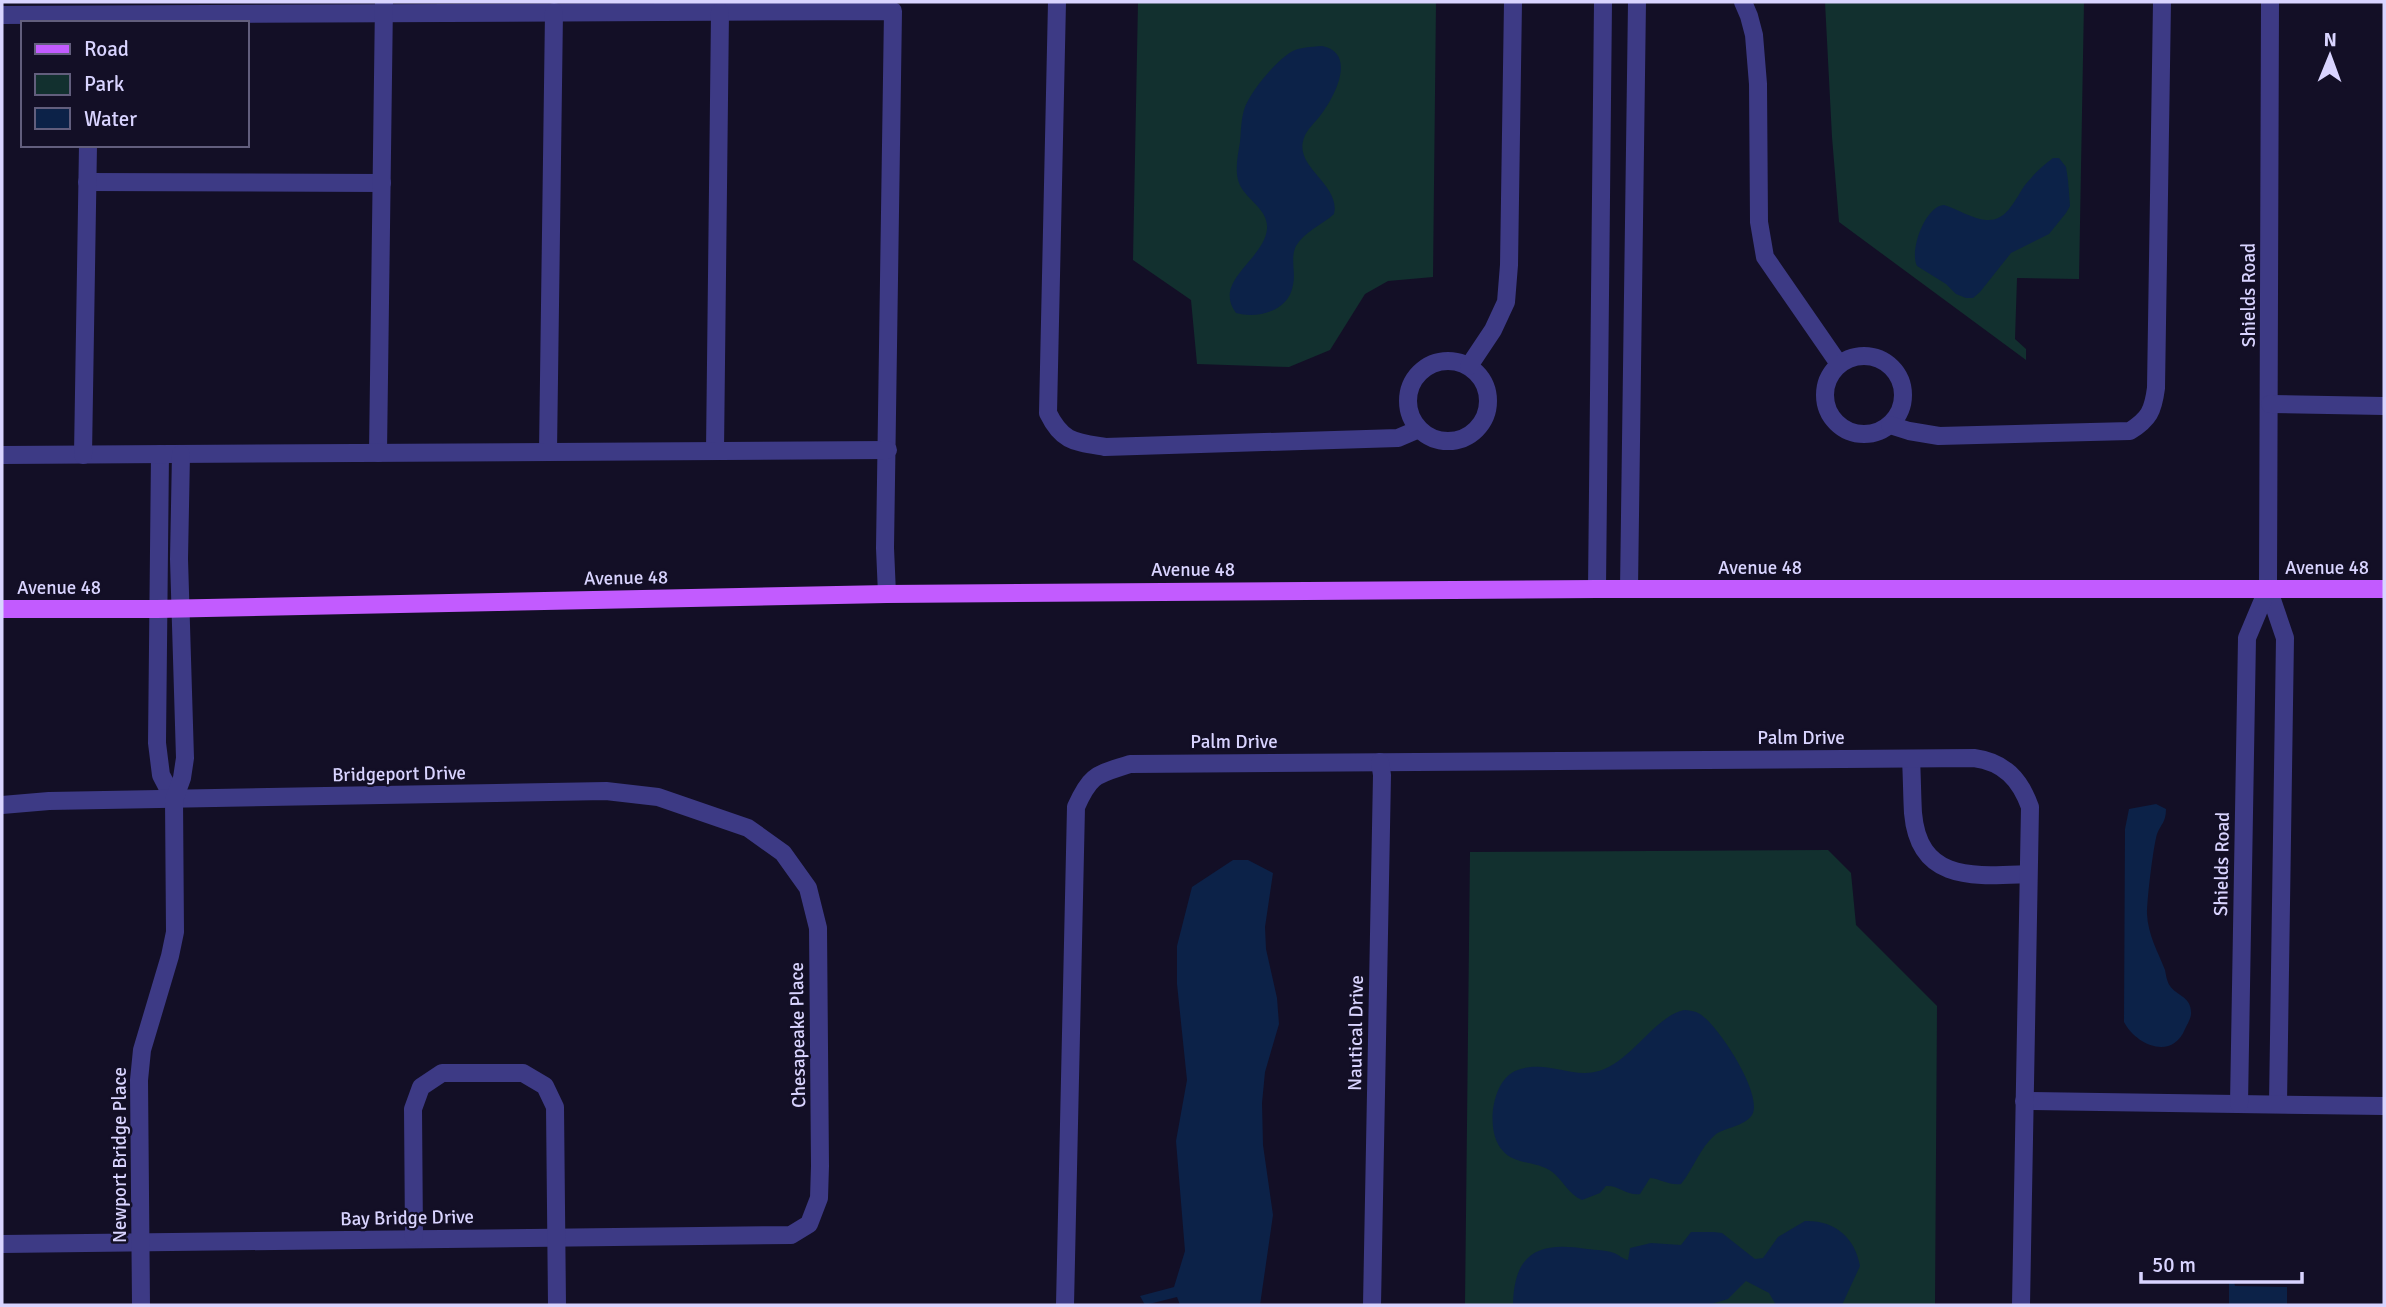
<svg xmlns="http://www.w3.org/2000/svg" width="2386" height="1307" viewBox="0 0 2386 1307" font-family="Signika,sans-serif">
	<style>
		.green { fill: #12302f }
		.water { fill: #0c2248 }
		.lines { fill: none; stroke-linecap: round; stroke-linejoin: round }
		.minor { stroke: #3d3a85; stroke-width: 18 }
		.major { stroke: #c25bff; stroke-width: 18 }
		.labels { text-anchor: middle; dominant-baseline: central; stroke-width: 5; stroke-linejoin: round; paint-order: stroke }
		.street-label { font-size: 19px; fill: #d9d4ff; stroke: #130f26 }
	</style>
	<rect width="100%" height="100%" fill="#130f26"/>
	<g class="green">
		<polygon points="1138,2 1436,2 1433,277 1388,281 1365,294 1330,350 1289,367 1197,364 1191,300 1133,260"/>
		<polygon points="1825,2 2084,2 2079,279 2017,278 2015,339 2026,349 2026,360 1839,222 1832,137"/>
		<polygon points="1828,850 1851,873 1856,925 1937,1006 1935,1305 1465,1305 1470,852"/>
	</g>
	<g class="water">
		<path d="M1322 46C1358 53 1334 98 1320 116 1314 124 1307 129 1304 138 1293 167 1341 184 1334 214 1322 225 1305 231 1296 246 1290 258 1296 272 1293 285 1289 311 1258 319 1236 313 1212 281 1264 260 1267 229 1269 208 1243 199 1238 180 1235 168 1238 154 1240 142 1241 132 1241 120 1244 110 1249 93 1275 62 1291 52 1300 47 1311 47 1322 46Z"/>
		<path d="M2053 158H2059L2066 167 2068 180 2070 206 2066 213 2049 234 2011 253 1980 292 1973 298H1966L1956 294 1946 284 1917 266C1909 251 1925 206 1944 205 1958 209 1972 219 1986 220 2007 222 2015 199 2025 185 2034 174 2042 166 2053 158Z"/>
		<path d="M2156 804 2166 809C2166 822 2161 824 2157 834 2153 848 2147 899 2147 914 2148 935 2158 952 2165 970 2166 975 2167 982 2170 986 2177 996 2192 997 2191 1014 2191 1018 2187 1025 2185 1029 2172 1061 2136 1045 2124 1022L2125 829 2129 809Z"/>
		<polygon points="1233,860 1248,860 1273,873 1265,927 1266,949 1277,998 1279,1024 1265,1072 1262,1103 1263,1145 1273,1215 1260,1305 1180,1305 1177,1297 1145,1305 1140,1296 1174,1287 1185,1251 1176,1141 1187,1080 1177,984 1177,946 1192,887"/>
		<path d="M1684 1010C1689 1010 1695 1011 1700 1014 1718 1025 1764 1095 1752 1115 1744 1127 1725 1127 1715 1135 1699 1149 1694 1168 1681 1184 1670 1186 1661 1179 1650 1178L1640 1194C1627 1196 1619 1185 1606 1186L1600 1193 1582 1200C1568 1194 1563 1180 1551 1171 1537 1161 1515 1165 1503 1151 1485 1133 1491 1082 1515 1071 1546 1058 1570 1079 1599 1071 1631 1062 1655 1016 1684 1010Z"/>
		<path d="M1805 1221C1834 1220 1855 1237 1860 1266L1842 1305H1776L1769 1293 1746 1281 1728 1299 1708 1305H1513C1514 1252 1539 1241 1587 1249 1596 1250 1606 1250 1614 1253 1619 1255 1623 1259 1628 1260L1630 1248 1651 1243 1681 1245 1691 1232H1714L1722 1233 1755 1259 1763 1258 1778 1237Z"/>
		<polygon points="2229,1282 2234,1282 2235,1286 2287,1287 2287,1305 2229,1305"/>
	</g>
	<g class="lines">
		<g class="minor">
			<path d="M1057 2 1048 413C1062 442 1075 442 1105 447L1398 438 1419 429"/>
			<polyline points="1743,2 1749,16 1754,35 1758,84 1759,222 1765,257 1839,364"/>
			<polyline points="2270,2 2268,588 2285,638 2278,1104"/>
			<polyline points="2,15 893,11 885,548 887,594"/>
			<polyline points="87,182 382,183"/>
			<circle cx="1864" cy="395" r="39"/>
			<circle cx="1448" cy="401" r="40"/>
			<polyline points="1469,366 1493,330 1506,302 1509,265 1513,2"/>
			<polyline points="2270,404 2384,406"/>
			<path d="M1890 425 1909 431 1939 436 2130 431C2149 419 2153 411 2156 388L2162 2"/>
			<polyline points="715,451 720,12"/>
			<polyline points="548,452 554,12"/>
			<polyline points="378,453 384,2"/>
			<polyline points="160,454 157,743 161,775 174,800"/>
			<polyline points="2,455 888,450"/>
			<polyline points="83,455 88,145"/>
			<polyline points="1597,589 1603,2"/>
			<polyline points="1629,589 1637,2"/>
			<path d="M1911 759C1912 777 1912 795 1913 813 1919 883 1975 876 2028 874"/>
			<polyline points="2,805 49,801 606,791 658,797 748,828 783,853 808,888 818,928 820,1166 819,1198 809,1224 791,1235 2,1244"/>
			<polyline points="2024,1101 2384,1106"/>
			<polyline points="2239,1104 2247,638 2268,588"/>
			<polyline points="414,1238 413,1109 421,1087 442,1073 523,1073 545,1086 555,1107 557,1305"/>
			<polyline points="141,1305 139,1080 142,1050 170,956 175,932 174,800 182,778 185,758 179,559 181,454"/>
			<path d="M1065 1305 1076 807C1091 773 1097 775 1130 764L1974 758C2004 762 2020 779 2030 807L2021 1305"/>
			<polyline points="1372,1305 1382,775 1380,762"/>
		</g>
		<polyline class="major" points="2,609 157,609 887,594 1597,589 2384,589"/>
	</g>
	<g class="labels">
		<g class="street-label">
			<text transform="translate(2249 295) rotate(-90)">Shields Road</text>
			<text x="1760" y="568">Avenue 48</text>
			<text x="2327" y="568">Avenue 48</text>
			<text x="1193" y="570">Avenue 48</text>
			<text transform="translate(626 578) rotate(-1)">Avenue 48</text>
			<text x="59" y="588">Avenue 48</text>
			<text x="1801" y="738">Palm Drive</text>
			<text x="1234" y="742">Palm Drive</text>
			<text transform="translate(399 774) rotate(-1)">Bridgeport Drive</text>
			<text transform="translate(2222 864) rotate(-89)">Shields Road</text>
			<text transform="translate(1356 1033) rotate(-89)">Nautical Drive</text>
			<text transform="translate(798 1035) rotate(-91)">Chesapeake Place</text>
			<text transform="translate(120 1155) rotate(-90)">Newport Bridge Place</text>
			<text transform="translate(407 1218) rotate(-1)">Bay Bridge Drive</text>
		</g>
	</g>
	<rect width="2386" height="1307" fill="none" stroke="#d9d4ff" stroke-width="7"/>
	<rect x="21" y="21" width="228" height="126" fill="#130f26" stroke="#625e7d" stroke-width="2"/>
	<rect x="35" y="44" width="35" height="10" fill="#c25bff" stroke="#625e7d" stroke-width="2"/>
	<text x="84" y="56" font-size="21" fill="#d9d4ff">Road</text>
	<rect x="35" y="74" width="35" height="21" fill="#12302f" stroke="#625e7d" stroke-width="2"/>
	<text x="84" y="91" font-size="21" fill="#d9d4ff">Park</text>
	<rect x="35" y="108" width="35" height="21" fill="#0c2248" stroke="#625e7d" stroke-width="2"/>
	<text x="84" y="126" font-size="21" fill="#d9d4ff">Water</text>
	<g transform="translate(2330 56) rotate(1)" stroke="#130f26" stroke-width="5" paint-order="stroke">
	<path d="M0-5L12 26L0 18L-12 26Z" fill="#d9d4ff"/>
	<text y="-10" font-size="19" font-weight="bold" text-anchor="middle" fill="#d9d4ff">N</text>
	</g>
	<path d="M2141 1272v10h161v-10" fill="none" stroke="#d9d4ff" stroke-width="3.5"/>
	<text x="2152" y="1272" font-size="21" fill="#d9d4ff" stroke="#130f26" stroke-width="5" paint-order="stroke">50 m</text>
</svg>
